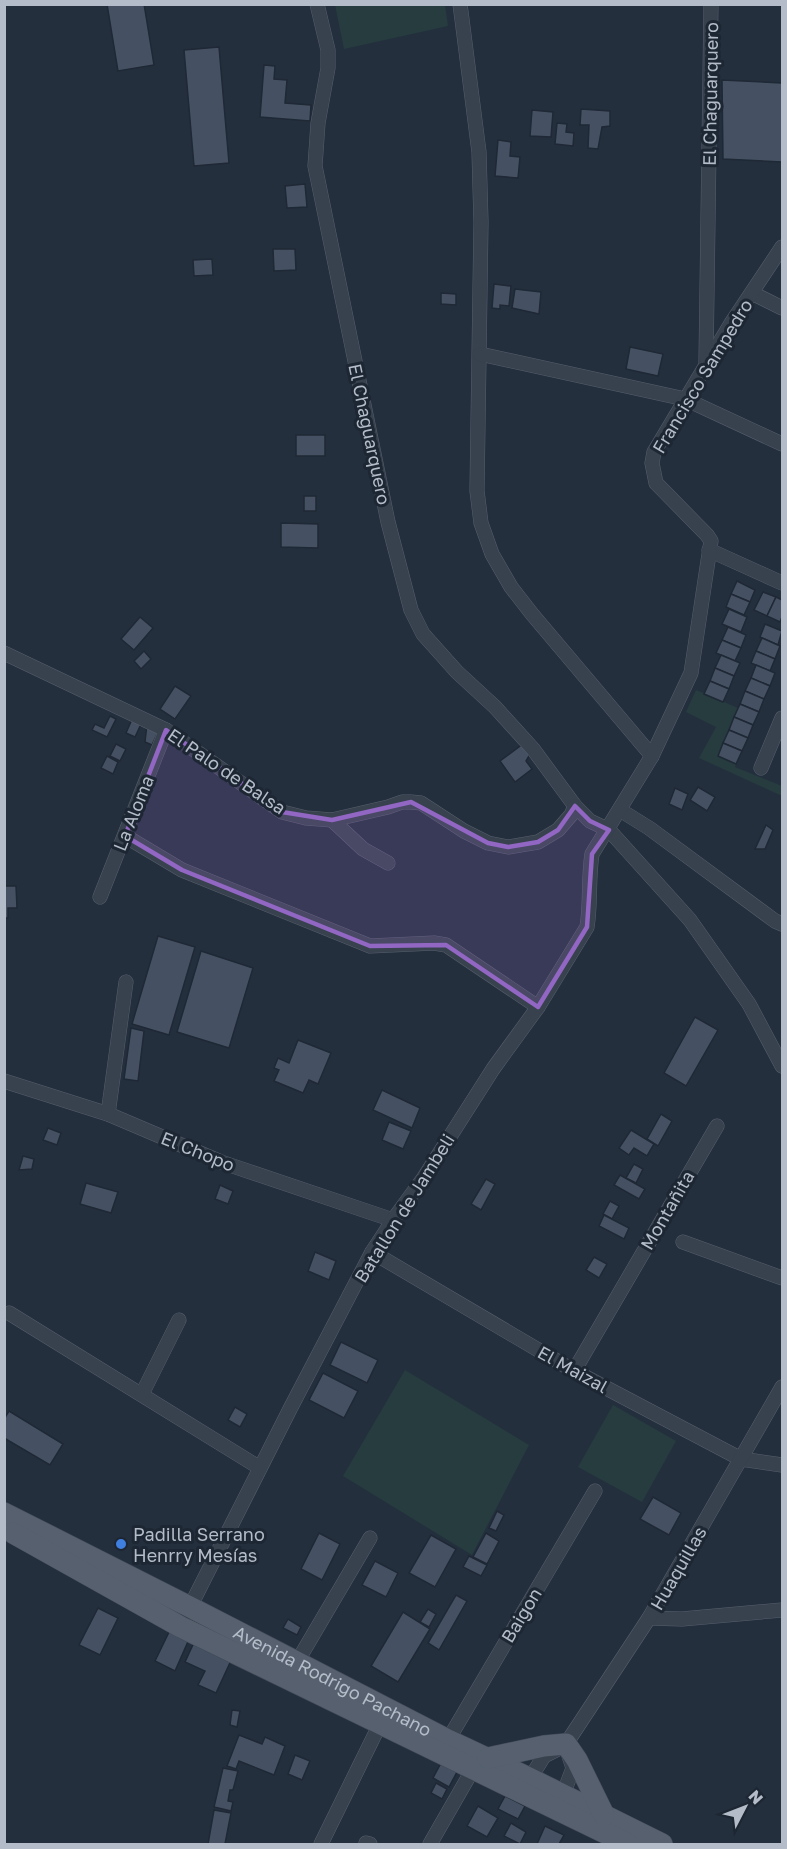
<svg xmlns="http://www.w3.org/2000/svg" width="787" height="1849" viewBox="0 0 787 1849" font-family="'Golos Text',sans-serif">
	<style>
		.green { fill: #263c3f }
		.building { fill: #455162; stroke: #1f2835; stroke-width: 1.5 }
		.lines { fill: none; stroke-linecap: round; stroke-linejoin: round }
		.street-casing { stroke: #565f6c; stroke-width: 15 }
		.primary-casing { stroke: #414a57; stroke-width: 22 }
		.street { stroke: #38414e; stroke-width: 14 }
		.primary { stroke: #56606e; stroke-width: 21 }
		.marked { fill: #9266c3; fill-opacity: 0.2; stroke: #9266c3; stroke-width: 4.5; stroke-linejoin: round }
		.shop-dot { fill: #3f7fe0; stroke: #1d2633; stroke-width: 2 }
		.labels { text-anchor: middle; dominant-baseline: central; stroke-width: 6; stroke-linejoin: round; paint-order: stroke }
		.street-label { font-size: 18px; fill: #b4bcc9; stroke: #1d2633 }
		.poi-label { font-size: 18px; fill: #b4bcc9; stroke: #1d2633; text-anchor: start }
	</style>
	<rect width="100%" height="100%" fill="#242f3e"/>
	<g class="green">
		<polygon points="335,5 445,5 448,26 344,49"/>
		<polygon points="696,690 738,708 718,756 736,764 735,767 782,786 782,796 699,758 716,727 686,712"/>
		<polygon points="405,1370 529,1445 472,1555 343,1476"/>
		<polygon points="613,1405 676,1441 642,1502 578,1467"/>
	</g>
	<g class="building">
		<polygon points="107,4 144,4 154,65 118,71"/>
		<polygon points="219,47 229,163 194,166 184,50"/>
		<polygon points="264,65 275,66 274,79 287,80 285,103 311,105 310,121 260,117"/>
		<polygon points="722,80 782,83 782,162 723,159"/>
		<polygon points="581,109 610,111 610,126 602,127 598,149 588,148 589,125 580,125"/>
		<polygon points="532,110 553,112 551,137 530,136"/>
		<polygon points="557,123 567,124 566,132 574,133 573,146 555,144"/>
		<polygon points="498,140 511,142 510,156 520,157 518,178 495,176"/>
		<polygon points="305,184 307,207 287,208 285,186"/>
		<polygon points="273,249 295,249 296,270 274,271"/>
		<polygon points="212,259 213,275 194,276 193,260"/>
		<polygon points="494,284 511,286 509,306 500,305 500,309 492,308"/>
		<polygon points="515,289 541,292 539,314 512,308"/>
		<polygon points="441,293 456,294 456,305 441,304"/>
		<polygon points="630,347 663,354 658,376 626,369"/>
		<rect x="296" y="435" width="29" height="21"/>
		<rect x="304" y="496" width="12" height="15"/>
		<polygon points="281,523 318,524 318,548 281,547"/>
		<polygon points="737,581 755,590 750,602 731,594"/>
		<polygon points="763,592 776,597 767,616 754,610"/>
		<polygon points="731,594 750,602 744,615 726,607"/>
		<polygon points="776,597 782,600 782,617 780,622 767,616"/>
		<polygon points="729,609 747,617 741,632 722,624"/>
		<polygon points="140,617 153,628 134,650 121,639"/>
		<polygon points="765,624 782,631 778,645 760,637"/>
		<polygon points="728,627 746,635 741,648 722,640"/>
		<polygon points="762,638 780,646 775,659 756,651"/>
		<polygon points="722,640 741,648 735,661 716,653"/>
		<polygon points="144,651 151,659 141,669 134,661"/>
		<polygon points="756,651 775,659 770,671 751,663"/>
		<polygon points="721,655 740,663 734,676 715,668"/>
		<polygon points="756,665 775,673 770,686 751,678"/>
		<polygon points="715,668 734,676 729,689 710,681"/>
		<polygon points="751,678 770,686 764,699 745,691"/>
		<polygon points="710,681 729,689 723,702 704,694"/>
		<polygon points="175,686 191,696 175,719 160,709"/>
		<polygon points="745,691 764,699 759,712 740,704"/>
		<polygon points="740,704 759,712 753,725 734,717"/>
		<polygon points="110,716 116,719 107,737 92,730 95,724 104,728"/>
		<polygon points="133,717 142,722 135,737 126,733"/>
		<polygon points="734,717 753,725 748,738 729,730"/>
		<polygon points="147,724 159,730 152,745 145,742"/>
		<polygon points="729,730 748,738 742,751 723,743"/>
		<polygon points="723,743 742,751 736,764 718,756"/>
		<polygon points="116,744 126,749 120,761 110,756"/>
		<polygon points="523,744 530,754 526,761 532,769 515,782 500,761"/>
		<polygon points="107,756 118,762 113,774 101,768"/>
		<polygon points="698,787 715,797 707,811 690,800"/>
		<polygon points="675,788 688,794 682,810 669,804"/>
		<polygon points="766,825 773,830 765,849 755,849"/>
		<polygon points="4,886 16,886 17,908 8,908 8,918 4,918"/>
		<polygon points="158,936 195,947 169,1035 132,1024"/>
		<polygon points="201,951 253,968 229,1048 177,1032"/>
		<polygon points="695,1017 718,1030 686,1086 664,1073"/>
		<polygon points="131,1028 144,1031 138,1081 124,1079"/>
		<polygon points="298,1040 331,1053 318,1084 309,1080 303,1093 274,1081 279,1070 274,1068 278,1058 289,1063"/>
		<polygon points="382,1090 420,1108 412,1128 373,1110"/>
		<polygon points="661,1114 672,1121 658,1146 647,1139"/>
		<polygon points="389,1122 411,1131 403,1149 382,1140"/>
		<polygon points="48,1128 61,1133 57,1145 43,1140"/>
		<polygon points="631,1130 654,1144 647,1156 634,1148 629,1155 619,1148"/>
		<polygon points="23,1156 34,1159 32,1169 19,1170"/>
		<polygon points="634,1164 643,1169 636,1183 626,1178"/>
		<polygon points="620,1175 645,1189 639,1199 614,1185"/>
		<polygon points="486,1179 495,1184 481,1210 471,1204"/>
		<polygon points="86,1183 118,1192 111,1213 80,1204"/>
		<polygon points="220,1185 233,1191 228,1204 215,1199"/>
		<polygon points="610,1201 619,1206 612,1219 603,1214"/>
		<polygon points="604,1215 629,1228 624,1239 599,1226"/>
		<polygon points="315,1252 336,1261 329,1280 308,1271"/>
		<polygon points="594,1257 607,1264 599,1278 586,1270"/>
		<polygon points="341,1342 378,1360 367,1383 330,1365"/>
		<polygon points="323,1373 358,1391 344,1418 309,1400"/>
		<polygon points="235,1407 247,1414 240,1427 228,1420"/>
		<polygon points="9,1411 63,1444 50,1465 4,1438 4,1419"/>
		<polygon points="653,1497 681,1513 669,1535 640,1519"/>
		<polygon points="497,1511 504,1515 496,1531 489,1528"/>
		<polygon points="319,1533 340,1544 322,1580 301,1569"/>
		<polygon points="486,1533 499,1541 487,1564 473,1557"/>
		<polygon points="431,1535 456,1549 435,1587 409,1573"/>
		<polygon points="469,1556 487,1565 481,1576 463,1567"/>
		<polygon points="375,1561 398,1573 386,1597 362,1585"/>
		<polygon points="456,1595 467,1601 439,1650 428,1643"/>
		<polygon points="98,1608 118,1618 100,1655 79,1645"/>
		<polygon points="428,1609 436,1614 429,1627 420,1622"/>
		<polygon points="403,1612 430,1629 398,1682 371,1666"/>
		<polygon points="288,1619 301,1627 297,1635 283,1628"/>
		<polygon points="171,1628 190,1637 175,1671 155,1661"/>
		<polygon points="197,1636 234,1654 216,1693 198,1685 205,1671 185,1662"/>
		<polygon points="232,1710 240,1711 237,1727 230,1725"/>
		<polygon points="239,1735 262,1744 265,1737 285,1746 274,1775 239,1761 236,1769 227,1766"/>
		<polygon points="295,1755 310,1761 302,1780 288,1774"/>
		<polygon points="441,1763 457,1772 449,1787 433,1778"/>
		<polygon points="223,1768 238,1771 233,1790 230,1790 228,1801 233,1802 231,1811 214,1807"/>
		<polygon points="436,1783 447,1789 442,1799 431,1793"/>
		<polygon points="505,1796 525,1806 518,1819 498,1809"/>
		<polygon points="478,1806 498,1818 487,1837 467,1826"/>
		<polygon points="214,1810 231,1813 225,1844 208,1844"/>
		<polygon points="511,1823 526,1832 520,1844 504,1836"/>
		<polygon points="545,1826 564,1835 559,1844 537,1844"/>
	</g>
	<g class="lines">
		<g class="street-casing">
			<g id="street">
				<polyline points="317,4 328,50 328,68 318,123 315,166 388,522 411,610 423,634 457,672 495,707 533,749 575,806 590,821 609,830 690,920 749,1004 782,1066"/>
				<polyline points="460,4 479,152 481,222 477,491 481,523 492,554 511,587 532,614 652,756"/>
				<polyline points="752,293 782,308"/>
				<polyline points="480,354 685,399 782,444"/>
				<polyline points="706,362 711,4"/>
				<polyline points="709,550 782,583"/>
				<polyline points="4,653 166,730 282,812 306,818 332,820 388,807 402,802 411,802 421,803 464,831 488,843 508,847 538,842 558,830 571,815 575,806"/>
				<polyline points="761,768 782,718"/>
				<polyline points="620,810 649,828 775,921 782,924"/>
				<polyline points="332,820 363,849 388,863"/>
				<polyline points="125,836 182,870 370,946 434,943 446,945 538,1007"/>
				<polyline points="100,897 166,730"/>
				<polyline points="4,1081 108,1114 221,1162 393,1220"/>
				<polyline points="108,1114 126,982"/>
				<polyline points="683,1242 782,1278"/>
				<polyline points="372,1252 574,1371 741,1459 782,1465"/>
				<polyline points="9,1313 260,1468"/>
				<polyline points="574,1371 717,1126"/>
				<polyline points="142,1394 179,1320"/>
				<path d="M187 1613 290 1409 372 1252 393 1220 423 1179 493 1069 538 1007 587 927C591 903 588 879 592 854L652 756 691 673 711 541 707 535 656 483 652 463 654 452 730 325 782 247"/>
				<polyline points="649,1618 682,1619 782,1610"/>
				<polyline points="297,1662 370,1538"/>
				<polyline points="448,1740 595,1491"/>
				<polyline points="566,1744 649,1618 782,1387"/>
				<polyline points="526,1785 544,1756 558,1749"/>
				<polyline points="560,1803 573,1768 569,1756"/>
				<polyline points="366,1843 370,1844"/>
				<polyline points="321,1844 380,1724"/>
				<polyline points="430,1844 473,1769"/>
			</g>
		</g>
		<g class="primary-casing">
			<g id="primary">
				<path id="s1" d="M4 1513 190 1607 448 1740 529 1778 662 1844"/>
				<polyline points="13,1533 181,1627 628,1844"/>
				<polyline points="488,1758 544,1746 566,1744 577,1760 604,1815"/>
			</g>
		</g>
		<use href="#street" class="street"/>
		<use href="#primary" class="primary"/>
	</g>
	<path class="marked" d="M166 730 282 812 332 820 411 802 488 843 508 847 538 842 558 830 575 806 590 821 609 830 592 854 587 927 538 1007 446 945 370 946 182 870 125 836Z"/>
	<circle class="shop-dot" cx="121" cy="1544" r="6"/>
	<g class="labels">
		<g class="street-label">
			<text transform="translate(710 94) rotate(-89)">El Chaguarquero</text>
			<text transform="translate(702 376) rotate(-59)">Francisco Sampedro</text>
			<text transform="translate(370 434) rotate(78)">El Chaguarquero</text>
			<text transform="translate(227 771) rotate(34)">El Palo de Balsa</text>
			<text transform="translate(133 813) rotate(-68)">La Aloma</text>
			<text transform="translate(198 1151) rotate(22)">El Chopo</text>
			<text transform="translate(404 1208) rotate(-58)">Batallon de Jambeli</text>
			<text transform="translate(667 1210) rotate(-60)">Montañita</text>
			<text transform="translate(573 1369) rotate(29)">El Maizal</text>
			<text transform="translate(678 1568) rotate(-60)">Huaquillas</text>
			<text transform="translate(521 1615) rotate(-59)">Baigon</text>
			<text stroke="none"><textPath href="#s1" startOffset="369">Avenida Rodrigo Pachano</textPath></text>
		</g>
		<g class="poi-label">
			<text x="133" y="1534">Padilla Serrano<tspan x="133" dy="21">Henrry Mesías</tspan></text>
		</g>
	</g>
	<rect width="787" height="1849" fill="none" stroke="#b4bcc9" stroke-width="12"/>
	<g transform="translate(745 1807) rotate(48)" stroke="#1d2633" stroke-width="4.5" paint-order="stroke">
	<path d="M0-4.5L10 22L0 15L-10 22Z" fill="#b4bcc9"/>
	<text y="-9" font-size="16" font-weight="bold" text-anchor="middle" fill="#b4bcc9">N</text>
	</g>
</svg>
